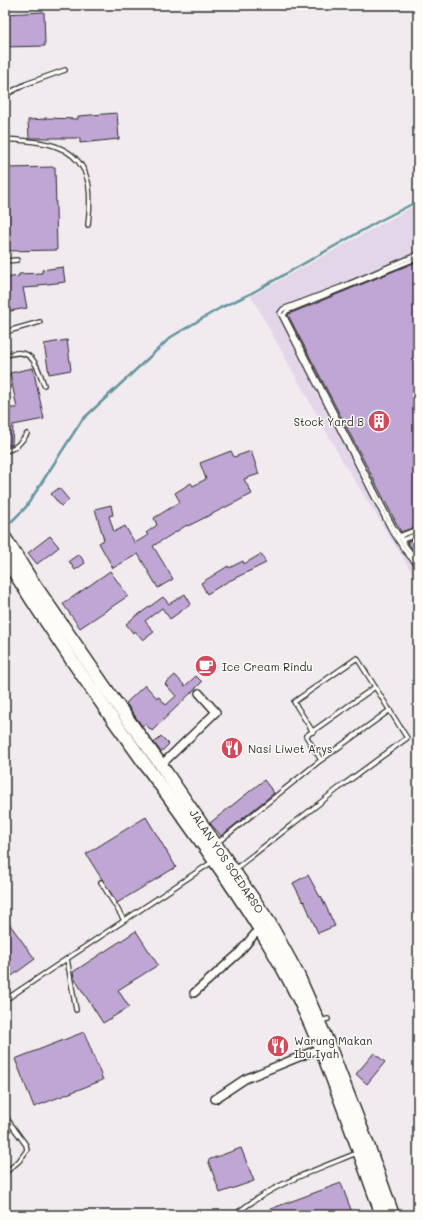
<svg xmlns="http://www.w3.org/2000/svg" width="423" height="1220" viewBox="0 0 423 1220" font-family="Mali,sans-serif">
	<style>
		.built { fill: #e2d6e8 }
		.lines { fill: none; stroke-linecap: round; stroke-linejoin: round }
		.stream { stroke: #65959e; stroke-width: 2.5 }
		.building { fill: #c0a6d4; stroke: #2b2b2b }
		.service-casing { stroke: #2b2b2b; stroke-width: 6 }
		.minor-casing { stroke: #2b2b2b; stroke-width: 10 }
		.trunk-casing { stroke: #2b2b2b; stroke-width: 15 }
		.service { stroke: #fdfcf7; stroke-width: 3.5 }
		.minor { stroke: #fdfcf7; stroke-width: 7 }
		.trunk { stroke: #fdfcf7; stroke-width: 12 }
		.labels { text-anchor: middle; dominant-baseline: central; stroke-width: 3; stroke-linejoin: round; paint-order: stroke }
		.poi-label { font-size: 11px; fill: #2b2b2b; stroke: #fdfcf7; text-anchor: start }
		.street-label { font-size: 11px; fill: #2b2b2b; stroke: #fdfcf7 }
	</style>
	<rect width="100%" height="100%" fill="#f1ebf0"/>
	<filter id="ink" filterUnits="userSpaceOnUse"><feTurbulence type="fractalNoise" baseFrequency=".025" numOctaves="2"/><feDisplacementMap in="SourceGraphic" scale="8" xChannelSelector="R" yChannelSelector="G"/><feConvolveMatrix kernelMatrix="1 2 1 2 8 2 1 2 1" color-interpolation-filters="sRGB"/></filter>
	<g filter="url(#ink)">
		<polygon class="built" points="418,204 418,582 342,460 251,296"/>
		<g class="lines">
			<polyline class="stream" points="5,528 26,507 82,420 171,337 220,308 250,294 379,221 418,201"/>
		</g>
		<g class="building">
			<polygon points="44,12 45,46 5,47 5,14"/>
			<polygon points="117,113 119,139 80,143 80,138 29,138 28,120 45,119 45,118 78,119 78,116"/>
			<polygon points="55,167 57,250 5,251 5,168"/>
			<polygon points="416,262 418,268 418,526 401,532 288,315 289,314"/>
			<polygon points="63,267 65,282 39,285 39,287 23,288 27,308 5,312 5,278 19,276 19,274 42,273 42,270"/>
			<polygon points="67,340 71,370 49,374 44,344"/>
			<polygon points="33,368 44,419 13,425 12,445 5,445 5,408 17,408 10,373"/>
			<polygon points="231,451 234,457 251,451 259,474 244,479 252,494 188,526 187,525 153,546 173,579 158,588 138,554 113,568 99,543 104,540 95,509 111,505 113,515 109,516 114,532 125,526 135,543 148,535 146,533 157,525 154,518 180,502 175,493 191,483 193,486 206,479 200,463"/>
			<polygon points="59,488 69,500 61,506 51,494"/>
			<polygon points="50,536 59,547 37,564 28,553"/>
			<polygon points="418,537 418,556 407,542"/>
			<polygon points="79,554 85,563 75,570 69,561"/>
			<polygon points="261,554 266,563 227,582 207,594 201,583 228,566 229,568 243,561 244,564"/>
			<polygon points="110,571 128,596 80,628 63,604"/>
			<polygon points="185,594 191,604 170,619 162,608 145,621 154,632 143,640 135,631 133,633 126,624 137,615 138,615 163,597 169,604"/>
			<polygon points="208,657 215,666 204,676 196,667"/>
			<polygon points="175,675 185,686 196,676 202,682 152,731 145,724 142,726 126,703 145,685 157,698 159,697 166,705 176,696 165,684"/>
			<polygon points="161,736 169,744 161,752 154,743"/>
			<polygon points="234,742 239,748 231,754 226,748"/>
			<polygon points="264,780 274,793 221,836 210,823"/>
			<polygon points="146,817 176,867 117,903 86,854"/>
			<polygon points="308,875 320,897 321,896 335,926 318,933 304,901 303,902 293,883"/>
			<polygon points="5,918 35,959 5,981"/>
			<polygon points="136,931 158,965 118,990 129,1007 103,1023 74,978 73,972"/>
			<polygon points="84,1032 103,1080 34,1107 15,1059"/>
			<polygon points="280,1038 284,1052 276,1055 271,1041"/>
			<polygon points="374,1053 385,1062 367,1084 356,1074"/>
			<polygon points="241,1148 254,1181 220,1193 208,1160"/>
			<polygon points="341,1183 351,1210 337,1215 254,1215"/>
		</g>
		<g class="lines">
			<g class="service-casing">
				<g id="service">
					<polyline points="5,95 26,84 65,70"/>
					<path d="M5 139C34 142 68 140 84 170 86 176 89 182 89 188 91 200 89 213 88 225"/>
					<polyline points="418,258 287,311 284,315 393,526 407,548 418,561"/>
					<polyline points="418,259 416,255 341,287 283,309 280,313 390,528 404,550 418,566"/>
					<polyline points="5,261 17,260"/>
					<polyline points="5,332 40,322"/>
					<path d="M5 356C31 345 37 364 44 385"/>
					<path d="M5 451C16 449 20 443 27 434"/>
					<polyline points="397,537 418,529"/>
					<polyline points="402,540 418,534"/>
					<polyline points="321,760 306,736 375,687"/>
					<polyline points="217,843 321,760 390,710"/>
					<polyline points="235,869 339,788 407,738 357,658 294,702 313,732"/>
					<polyline points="101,882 124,920"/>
					<polyline points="67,959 76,1010"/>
					<polyline points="5,1000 212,862"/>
					<polyline points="320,1021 328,1019"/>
					<polyline points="5,1116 26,1145 27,1150 19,1161 5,1173"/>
					<path d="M235 1215C270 1185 315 1170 357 1153"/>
				</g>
			</g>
			<g class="minor-casing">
				<g id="minor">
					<polyline points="161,765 216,712 199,693"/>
					<polyline points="194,993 238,954 259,929"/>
					<polyline points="215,1099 245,1079 321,1048"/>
				</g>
			</g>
			<g class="trunk-casing">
				<g id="trunk">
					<polyline points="5,538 30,578 111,696 161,765 269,922 298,975 328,1043 369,1148 393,1215"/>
					<path d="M5 558C49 628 96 697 145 764 195 833 249 905 289 980 311 1021 327 1064 343 1107 356 1143 369 1179 382 1215"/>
				</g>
			</g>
			<use href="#service" class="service"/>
			<use href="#minor" class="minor"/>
			<use href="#trunk" class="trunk"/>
		</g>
	</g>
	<defs>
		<g id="building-disc" transform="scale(1.15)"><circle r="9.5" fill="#d1495b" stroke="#fdfcf7"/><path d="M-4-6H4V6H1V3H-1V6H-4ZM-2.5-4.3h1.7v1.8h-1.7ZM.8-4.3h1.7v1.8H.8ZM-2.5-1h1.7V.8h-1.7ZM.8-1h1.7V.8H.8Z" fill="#fff"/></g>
		<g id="cafe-disc" transform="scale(1.15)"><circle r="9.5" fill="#d1495b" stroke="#fdfcf7"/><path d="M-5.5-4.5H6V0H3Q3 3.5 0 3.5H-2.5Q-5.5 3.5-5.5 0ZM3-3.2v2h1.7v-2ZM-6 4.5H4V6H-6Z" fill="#fff"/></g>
		<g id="restaurant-disc" transform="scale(1.15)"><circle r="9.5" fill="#d1495b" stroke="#fdfcf7"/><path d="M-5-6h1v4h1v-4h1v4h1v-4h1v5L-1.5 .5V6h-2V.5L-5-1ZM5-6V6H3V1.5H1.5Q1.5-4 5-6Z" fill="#fff"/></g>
	</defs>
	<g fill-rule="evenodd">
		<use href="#building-disc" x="379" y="421"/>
		<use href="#cafe-disc" x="206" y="666"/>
		<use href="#restaurant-disc" x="232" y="748"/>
		<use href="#restaurant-disc" x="278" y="1046"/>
	</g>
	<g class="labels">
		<g class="poi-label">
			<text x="364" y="421" text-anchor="end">Stock Yard B</text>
			<text x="222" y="666">Ice Cream Rindu</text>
			<text x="248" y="748">Nasi Liwet Arys</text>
			<text x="294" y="1040">Warung Makan<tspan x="294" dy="13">Ibu Iyah</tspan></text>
		</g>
		<g class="street-label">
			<text transform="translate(227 861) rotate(56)">JALAN YOS SOEDARSO</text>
		</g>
	</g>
	<rect width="423" height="1220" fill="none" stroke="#fdfcf7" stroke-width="20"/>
	<rect x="10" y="10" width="403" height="1200" fill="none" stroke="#2b2b2b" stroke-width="1.5" filter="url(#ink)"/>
</svg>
